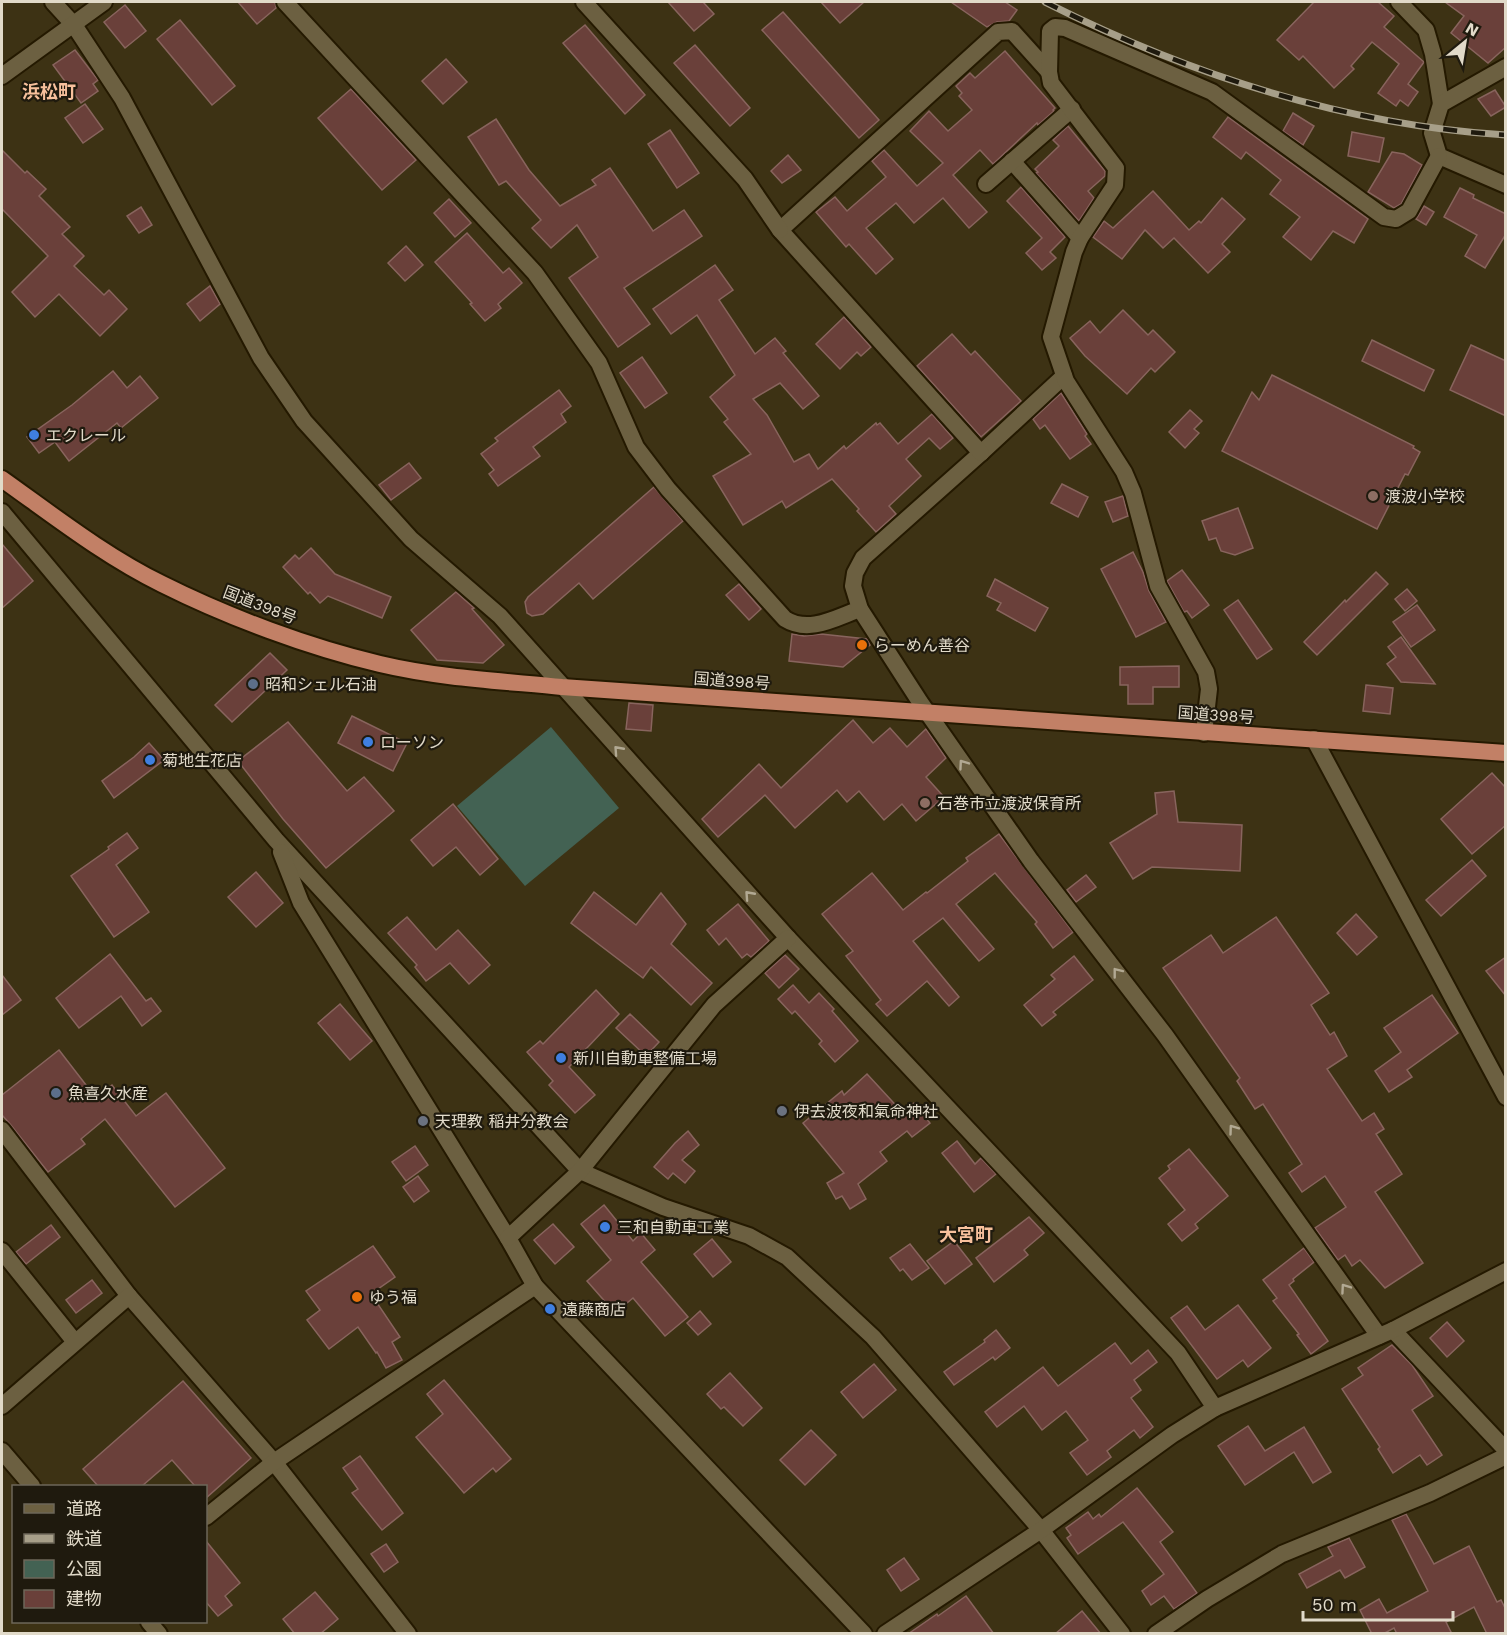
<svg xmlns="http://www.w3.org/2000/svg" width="1507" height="1635" viewBox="0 0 1507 1635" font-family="'Work Sans','Noto Sans JP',sans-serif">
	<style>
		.green { fill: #436253 }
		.building { fill: #6a403a; stroke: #88645d; stroke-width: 1.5 }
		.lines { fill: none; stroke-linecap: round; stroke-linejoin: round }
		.minor-casing { stroke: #241900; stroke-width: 20 }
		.tertiary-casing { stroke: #241900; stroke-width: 20 }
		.trunk-casing { stroke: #241900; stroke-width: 20 }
		.minor { stroke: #6c6041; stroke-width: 16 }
		.tertiary { stroke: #6c6041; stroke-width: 16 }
		.trunk { stroke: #c28066; stroke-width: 16 }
		.rail-casing { stroke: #a79f89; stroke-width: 7 }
		.rail { stroke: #1f1a0e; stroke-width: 4.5; stroke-dasharray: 14; stroke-linecap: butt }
		.oneway { stroke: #b2a993 }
		.shop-dot { fill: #3f7fe0; stroke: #1f1a0e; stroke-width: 2 }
		.education-dot { fill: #8d6e63; stroke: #1f1a0e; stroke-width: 2 }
		.food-dot { fill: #e8710a; stroke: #1f1a0e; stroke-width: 2 }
		.service-dot { fill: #5c6f8a; stroke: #1f1a0e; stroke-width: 2 }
		.worship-dot { fill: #6b7280; stroke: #1f1a0e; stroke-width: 2 }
		.labels { text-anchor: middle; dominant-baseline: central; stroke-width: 4.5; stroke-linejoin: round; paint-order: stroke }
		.poi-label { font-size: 16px; fill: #e1dac9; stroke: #1f1a0e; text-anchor: start }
		.street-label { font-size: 16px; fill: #e1dac9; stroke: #1f1a0e }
		.neighbourhood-label { font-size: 18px; font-weight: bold; fill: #f7c09c; stroke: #1f1a0e }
	</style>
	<rect width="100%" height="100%" fill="#3d3214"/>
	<polygon class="green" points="551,727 619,808 525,886 457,806"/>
	<g class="building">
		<polygon points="238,2 275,2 276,8 257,24"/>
		<polygon points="668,2 703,2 714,14 694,31"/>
		<polygon points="821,2 864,2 840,23"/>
		<polygon points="951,2 1005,2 1017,10 1009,21 997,22 987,27"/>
		<polygon points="1314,2 1378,2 1394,16 1384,27 1424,62 1408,84 1418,92 1408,106 1400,100 1396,106 1378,93 1399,64 1372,42 1351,66 1354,69 1334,88 1303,56 1299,60 1277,40"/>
		<polygon points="1445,2 1506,2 1506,47 1488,63 1451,33 1464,16"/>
		<polygon points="125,5 146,31 125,48 104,22"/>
		<polygon points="783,12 879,120 859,138 762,30"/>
		<polygon points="180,20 235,86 212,105 157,39"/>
		<polygon points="585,25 645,95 625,114 563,43"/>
		<polygon points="695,45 750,108 730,126 674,63"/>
		<polygon points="75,50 98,80 93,84 98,91 81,103 53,65"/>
		<polygon points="1005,51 1055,108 1053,110 1054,111 1038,125 1037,123 993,164 980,150 953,175 987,212 969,228 943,198 914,223 896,203 866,228 893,259 876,274 849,244 846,247 816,212 835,197 847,211 886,177 872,161 884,150 917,186 943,163 910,131 929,111 948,131 972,110 959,96 962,93 956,86 970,73 975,78"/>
		<polygon points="446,59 467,82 443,104 422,81"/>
		<polygon points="351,89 416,160 382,190 318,118"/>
		<polygon points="1495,90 1506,107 1491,116 1478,99"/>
		<polygon points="85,104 103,129 83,143 65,118"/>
		<polygon points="1293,113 1314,126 1303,145 1283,131"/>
		<polygon points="1228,117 1368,219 1354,243 1333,231 1311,260 1283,237 1300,217 1270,194 1281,180 1246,152 1241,159 1213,137"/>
		<polygon points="496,119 529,170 560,206 596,185 592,180 610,168 653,231 684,210 702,236 624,288 650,324 618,347 569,278 598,257 577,225 551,248 532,228 541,220 506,181 499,185 468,137"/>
		<polygon points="1068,126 1105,171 1105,176 1088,191 1094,198 1079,221 1036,173 1038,172 1035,169 1059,146 1053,140"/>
		<polygon points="670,130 699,173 677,188 648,144"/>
		<polygon points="1352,132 1384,138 1379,162 1348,156"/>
		<polygon points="2,150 25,173 27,171 46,189 39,196 70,227 62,234 84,256 74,266 104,295 109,290 127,309 100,336 59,294 35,317 12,292 48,256 2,209"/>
		<polygon points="1392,152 1404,154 1422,165 1401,204 1394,208 1368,192"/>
		<polygon points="788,155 801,170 782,183 771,171"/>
		<polygon points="1021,187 1065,237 1050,252 1056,258 1042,270 1026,253 1042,238 1007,201"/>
		<polygon points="1460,188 1474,195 1473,198 1506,214 1506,234 1485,268 1465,256 1477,235 1444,217"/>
		<polygon points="1153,191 1189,230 1199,221 1201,223 1222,198 1245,219 1222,244 1230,252 1208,273 1174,238 1163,248 1145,230 1122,259 1093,237 1104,221 1113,228"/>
		<polygon points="449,199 471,223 455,237 434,213"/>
		<polygon points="1424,206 1434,212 1426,225 1416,219"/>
		<polygon points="141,207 152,225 139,233 127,216"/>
		<polygon points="467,233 503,273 509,268 522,283 498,304 501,308 485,321 470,304 472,303 435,262"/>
		<polygon points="406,246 423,265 405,281 388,263"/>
		<polygon points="715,265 733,290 719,300 755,354 775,338 786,351 783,353 819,396 803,409 780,383 753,399 767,415 794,462 809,454 818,469 844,446 846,449 876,423 877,425 880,423 898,444 932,414 953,438 940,449 929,438 906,459 921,476 889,506 896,514 876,532 857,511 859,509 832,479 786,508 782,501 743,525 713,476 751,454 724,422 728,419 710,397 735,375 697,315 671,334 653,309"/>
		<polygon points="210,286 220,304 200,321 187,304"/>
		<polygon points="1123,310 1148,335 1153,330 1175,352 1155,372 1151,368 1127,394 1085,356 1070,338 1090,321 1100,333"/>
		<polygon points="844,317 871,347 861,356 857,352 840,369 816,344"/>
		<polygon points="952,334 971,355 975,351 1021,401 981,437 917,366"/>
		<polygon points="1372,340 1434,370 1424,391 1362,361"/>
		<polygon points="1471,345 1506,361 1506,416 1450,390"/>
		<polygon points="642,357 667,393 645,408 620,373"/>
		<polygon points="113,371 127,388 140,376 158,398 121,428 117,423 69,461 55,442 39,453 27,437 72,405"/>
		<polygon points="1272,375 1414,446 1413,448 1420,452 1408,475 1405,474 1377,529 1222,451 1252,392 1259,400"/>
		<polygon points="559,390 571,406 561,414 566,422 533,447 540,456 498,486 489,474 494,470 481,454 498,441 495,438"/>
		<polygon points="1061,393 1087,434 1085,436 1091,444 1070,459 1045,425 1040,429 1033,419"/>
		<polygon points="1190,410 1202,421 1194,429 1199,433 1185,448 1169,432"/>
		<polygon points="409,463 421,478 391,500 379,485"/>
		<polygon points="1062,484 1088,497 1078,517 1051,503"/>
		<polygon points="654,487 683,521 593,599 579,583 543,614 532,616 527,613 525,602 528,597"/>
		<polygon points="1123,496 1128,516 1113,522 1105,502"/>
		<polygon points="1238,508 1253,548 1235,555 1221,551 1216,538 1209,540 1202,521"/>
		<polygon points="2,544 33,581 2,608"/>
		<polygon points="311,548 335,574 391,597 382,618 328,596 320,603 310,592 308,594 283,567 295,555 299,559"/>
		<polygon points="1133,552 1143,572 1149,591 1166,622 1136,637 1101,569"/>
		<polygon points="1182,570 1209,605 1192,618 1187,611 1184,612 1167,581"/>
		<polygon points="1376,572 1388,584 1317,655 1304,642 1345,600 1346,602"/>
		<polygon points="995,579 1048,608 1035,631 997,610 1001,603 987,596"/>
		<polygon points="739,584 761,609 749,620 726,595"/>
		<polygon points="1407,589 1417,601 1405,611 1395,599"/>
		<polygon points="456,592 474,608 472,609 504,645 483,663 437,660 411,630"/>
		<polygon points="1238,600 1272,649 1257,659 1224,610"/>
		<polygon points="1417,605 1435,630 1411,647 1393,622"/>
		<polygon points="792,634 804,636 821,634 867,639 870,645 843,667 789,661"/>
		<polygon points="1401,637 1435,684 1401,682 1387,664 1396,657 1388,647"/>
		<polygon points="270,653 287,670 232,722 215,705"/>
		<polygon points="1179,666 1179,687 1153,687 1153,704 1128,704 1128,685 1120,685 1120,667"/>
		<polygon points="1366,685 1393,688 1390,714 1363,711"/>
		<polygon points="629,703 653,705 651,731 626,729"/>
		<polygon points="352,716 407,743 393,771 338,743"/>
		<polygon points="853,720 873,743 890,728 907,747 926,729 946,758 926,777 944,797 916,821 902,804 884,820 859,791 847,802 837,790 795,828 765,795 718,837 702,819 759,764 781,788"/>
		<polygon points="288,722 347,791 364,777 394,811 326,868 283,819 238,761"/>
		<polygon points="149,743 164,760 114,798 102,781 134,757"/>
		<polygon points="1492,773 1506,788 1506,825 1472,854 1441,819"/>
		<polygon points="1174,791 1178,822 1242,825 1240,871 1152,867 1133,879 1110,843 1157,814 1155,793"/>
		<polygon points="453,804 498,859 480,875 456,847 433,866 411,840"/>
		<polygon points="127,833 138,848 116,865 149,912 114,937 71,876 109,849 108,847"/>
		<polygon points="999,834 1073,932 1053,948 1035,924 1037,922 995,873 956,904 994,949 979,961 943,918 913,941 959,997 949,1006 927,981 887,1016 876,1004 881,1000 846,956 853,951 822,914 872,873 903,910 926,892 927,893 968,861 966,858"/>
		<polygon points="1472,860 1486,876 1441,916 1426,900"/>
		<polygon points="256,872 283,903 256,927 228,897"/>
		<polygon points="1086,875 1096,887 1076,902 1067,890"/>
		<polygon points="594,892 636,925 661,893 686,924 671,944 712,983 691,1005 651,967 643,978 571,923"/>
		<polygon points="738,904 769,941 751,957 747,954 742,958 726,938 719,945 707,930"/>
		<polygon points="1356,914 1377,937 1357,955 1337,933"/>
		<polygon points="407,917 436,950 458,930 490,965 469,984 450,963 426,981 415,967 417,965 388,933"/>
		<polygon points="1276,917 1329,993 1311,1005 1330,1035 1334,1032 1347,1056 1327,1069 1362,1121 1374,1113 1384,1129 1376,1134 1402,1174 1375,1192 1423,1263 1385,1288 1360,1260 1352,1266 1345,1255 1338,1260 1315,1228 1346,1207 1325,1176 1302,1192 1289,1173 1302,1164 1263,1104 1255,1109 1237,1081 1240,1078 1163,968 1211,935 1223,953"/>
		<polygon points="110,954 146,1001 151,998 161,1011 142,1026 121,996 79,1028 56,998"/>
		<polygon points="785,955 799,969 779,988 765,973"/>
		<polygon points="1074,956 1093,980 1053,1012 1056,1015 1042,1026 1024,1005 1055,979 1051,975"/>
		<polygon points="1506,957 1506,996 1486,971"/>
		<polygon points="2,975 21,1000 2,1015"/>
		<polygon points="793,985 809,1003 819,993 834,1009 832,1011 858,1041 835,1062 819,1044 822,1041 795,1011 792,1014 778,999"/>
		<polygon points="596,990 619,1014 569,1067 595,1095 575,1113 549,1085 553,1081 527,1052 540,1041 543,1044"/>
		<polygon points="1432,995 1458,1033 1407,1070 1412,1077 1389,1092 1375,1071 1401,1052 1384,1028"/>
		<polygon points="340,1004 372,1041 350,1060 318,1023"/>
		<polygon points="630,1014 659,1042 646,1056 616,1028"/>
		<polygon points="59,1050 96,1098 112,1085 136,1116 166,1093 225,1168 175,1207 105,1119 81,1139 85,1144 48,1172 10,1124 2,1115 2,1095"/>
		<polygon points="867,1074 903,1113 914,1103 930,1123 912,1137 907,1131 880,1152 887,1161 858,1184 866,1199 850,1209 842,1196 836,1199 827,1183 844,1173 803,1123 842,1091 844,1095"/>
		<polygon points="688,1131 699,1145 682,1160 695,1171 685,1183 673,1173 668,1179 654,1167 675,1143"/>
		<polygon points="957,1141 975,1164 981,1158 996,1174 974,1192 942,1153"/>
		<polygon points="415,1146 428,1165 406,1181 392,1162"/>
		<polygon points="1189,1149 1228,1196 1195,1224 1198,1228 1182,1241 1168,1224 1185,1210 1159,1178 1170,1169 1168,1166"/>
		<polygon points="418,1176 429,1191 414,1202 403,1187"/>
		<polygon points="604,1205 633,1241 641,1233 655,1250 641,1262 688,1317 665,1336 633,1298 615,1313 587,1281 611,1260 581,1224"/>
		<polygon points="1029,1217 1044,1233 1024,1250 1028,1255 994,1282 976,1258"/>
		<polygon points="553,1224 574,1247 555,1264 534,1240"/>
		<polygon points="51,1225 60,1237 26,1264 16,1252"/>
		<polygon points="712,1239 731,1262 713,1277 694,1254"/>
		<polygon points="954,1241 972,1264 945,1284 927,1261"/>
		<polygon points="910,1244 929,1268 912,1280 903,1269 900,1271 890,1258"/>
		<polygon points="373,1246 395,1277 371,1294 400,1337 392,1342 402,1360 386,1368 377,1352 376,1353 358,1327 329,1349 307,1320 320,1310 306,1291"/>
		<polygon points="1304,1248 1314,1262 1293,1279 1294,1281 1289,1285 1328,1341 1311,1354 1297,1335 1299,1334 1273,1301 1277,1298 1263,1280"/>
		<polygon points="92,1280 102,1293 76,1313 66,1300"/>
		<polygon points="1238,1305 1271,1348 1248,1367 1243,1360 1217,1379 1171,1318 1187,1306 1205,1330"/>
		<polygon points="700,1311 711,1324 698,1335 687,1323"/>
		<polygon points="1447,1322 1464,1341 1447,1357 1430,1338"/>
		<polygon points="996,1330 1010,1348 995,1360 993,1357 954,1385 944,1372 985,1342 984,1340"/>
		<polygon points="1115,1343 1131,1364 1148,1350 1157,1362 1134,1380 1141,1390 1131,1398 1153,1427 1140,1438 1134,1430 1107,1451 1111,1457 1087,1475 1070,1453 1088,1440 1066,1411 1042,1430 1024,1406 997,1427 985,1412 1043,1367 1058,1386"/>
		<polygon points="1392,1345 1412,1365 1433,1396 1412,1410 1442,1455 1427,1465 1420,1455 1393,1473 1378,1449 1380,1447 1342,1389 1363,1375 1358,1368"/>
		<polygon points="874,1364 896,1390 863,1418 841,1392"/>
		<polygon points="730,1373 762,1408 743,1426 724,1407 721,1409 707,1394"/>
		<polygon points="444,1380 511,1459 496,1472 493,1468 464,1493 416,1437 443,1414 427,1394"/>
		<polygon points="183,1381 251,1458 206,1498 206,1486 195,1486 172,1460 142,1486 98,1486 83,1469"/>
		<polygon points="1248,1426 1265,1451 1304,1427 1331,1472 1313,1483 1294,1452 1245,1485 1218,1446"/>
		<polygon points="811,1430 836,1455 805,1485 780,1460"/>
		<polygon points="360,1456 403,1513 382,1530 352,1493 358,1489 343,1468"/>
		<polygon points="1137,1488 1173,1532 1160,1542 1197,1593 1174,1609 1164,1596 1151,1605 1142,1591 1164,1574 1123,1522 1078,1554 1067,1538 1071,1535 1066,1528 1088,1512 1093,1519 1099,1514 1101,1517"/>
		<polygon points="1406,1514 1434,1564 1469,1546 1497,1602 1501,1600 1506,1610 1506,1634 1487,1634 1474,1607 1446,1622 1452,1634 1397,1634 1394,1628 1383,1634 1372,1634 1360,1610 1379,1599 1387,1613 1428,1591 1392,1520"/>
		<polygon points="1349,1538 1365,1567 1345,1578 1340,1570 1307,1588 1299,1574 1333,1556 1328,1547"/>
		<polygon points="206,1541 240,1583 225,1596 232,1605 218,1616 206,1602"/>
		<polygon points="386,1544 398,1562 384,1572 371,1554"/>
		<polygon points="904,1558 919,1579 901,1591 887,1570"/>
		<polygon points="315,1592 338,1619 320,1634 295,1634 283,1619"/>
		<polygon points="966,1596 994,1634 908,1634 937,1614 938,1616"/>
		<polygon points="1082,1611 1101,1634 1055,1634"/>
	</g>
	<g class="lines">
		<g class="minor-casing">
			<g id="minor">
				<polyline points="53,2 74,25 122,98 261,358 304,421 411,539 500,616 788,938 1178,1353 1215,1408"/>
				<path d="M285 2 535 273 599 363 636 447 668 489 785 619C809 634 835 618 860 609"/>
				<polyline points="1399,2 1426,30 1433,54 1441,104"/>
				<polyline points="1506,67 1441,104 1432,133 1439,156 1506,185"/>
				<polyline points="2,76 104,2"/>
				<polyline points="1012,161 1080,238"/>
				<polyline points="986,184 1072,109"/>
				<polyline points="1064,376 981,453 863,558 855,573 853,586 860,609 920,702 1031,861 1165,1035 1379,1336"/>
				<polyline points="981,453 780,230 998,32 1012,31 1049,72"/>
				<polyline points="2,512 276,840 580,1171 663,1207 749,1236 787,1257 873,1337 1041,1530 1122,1634"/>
				<polyline points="1204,733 1209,689 1206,672 1158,586 1133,493 1124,472 1066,381 1051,337 1074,252 1080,238 1115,185 1116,168 1051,83 1049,72 1050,31 1055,27 1065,28 1212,92 1384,217 1396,219 1409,211 1439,156"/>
				<polyline points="1314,739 1506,1097"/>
				<polyline points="281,852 301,903 508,1238 535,1286 864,1634"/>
				<polyline points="2,1130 129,1296 274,1462 408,1634"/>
				<polyline points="508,1238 580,1171 714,1005 788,938"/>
				<polyline points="2,1251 75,1342"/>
				<polyline points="1393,1330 1506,1450"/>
				<polyline points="2,1406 129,1296"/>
				<polyline points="2,1451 32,1486"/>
				<polyline points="206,1517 274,1462 535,1286"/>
				<polyline points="149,1622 159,1634"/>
				<polyline points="885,1634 1041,1530 1172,1435 1215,1408 1393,1330 1506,1271"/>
				<polyline points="1156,1634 1207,1599 1282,1554 1430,1493 1506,1456"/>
			</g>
		</g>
		<g class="tertiary-casing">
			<polyline id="tertiary" points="584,2 745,179 780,230"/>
		</g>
		<g class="trunk-casing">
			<path id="trunk" d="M2 479C54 516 105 556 162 584 228 617 308 647 380 664 439 678 501 681 562 687L1506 753"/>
		</g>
		<use href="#minor" class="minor"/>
		<use href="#tertiary" class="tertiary"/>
		<use href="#trunk" class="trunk"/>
		<g class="rail-casing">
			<path id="rail" d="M1045 2C1188 74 1345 125 1506 135"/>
		</g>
		<use href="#rail" class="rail"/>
	</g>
	<defs><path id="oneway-chevron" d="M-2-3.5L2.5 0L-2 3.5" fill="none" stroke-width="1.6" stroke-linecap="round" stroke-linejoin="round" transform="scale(1.5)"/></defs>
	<g class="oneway">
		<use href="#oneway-chevron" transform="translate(618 750) rotate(-132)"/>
		<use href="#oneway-chevron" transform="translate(963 764) rotate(-125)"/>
		<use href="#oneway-chevron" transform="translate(749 895) rotate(-132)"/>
		<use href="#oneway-chevron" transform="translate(1117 972) rotate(-128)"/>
		<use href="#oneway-chevron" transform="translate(1233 1129) rotate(-126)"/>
		<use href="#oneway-chevron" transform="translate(1345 1288) rotate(-125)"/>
	</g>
	<g class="shop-dot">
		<circle cx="34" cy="435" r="6"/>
		<circle cx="368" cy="742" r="6"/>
		<circle cx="150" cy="760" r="6"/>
		<circle cx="561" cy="1058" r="6"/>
		<circle cx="605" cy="1227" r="6"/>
		<circle cx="550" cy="1309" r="6"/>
	</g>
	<g class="education-dot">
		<circle cx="1373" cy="496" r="6"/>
		<circle cx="925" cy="803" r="6"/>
	</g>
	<g class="food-dot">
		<circle cx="862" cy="645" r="6"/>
		<circle cx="357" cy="1297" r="6"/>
	</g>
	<g class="service-dot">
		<circle cx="253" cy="684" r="6"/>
		<circle cx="56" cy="1093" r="6"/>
	</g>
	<g class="worship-dot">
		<circle cx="782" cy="1111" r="6"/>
		<circle cx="423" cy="1121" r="6"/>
	</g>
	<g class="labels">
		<g class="poi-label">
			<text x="46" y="435">エクレール</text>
			<text x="1385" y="496">渡波小学校</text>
			<text x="874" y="645">らーめん善谷</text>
			<text x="265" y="684">昭和シェル石油</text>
			<text x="380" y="742">ローソン</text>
			<text x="162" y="760">菊地生花店</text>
			<text x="937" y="803">石巻市立渡波保育所</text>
			<text x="573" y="1058">新川自動車整備工場</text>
			<text x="68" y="1093">魚喜久水産</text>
			<text x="794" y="1111">伊去波夜和氣命神社</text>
			<text x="435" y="1121">天理教 稲井分教会</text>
			<text x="617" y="1227">三和自動車工業</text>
			<text x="369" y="1297">ゆう福</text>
			<text x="562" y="1309">遠藤商店</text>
		</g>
		<g class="street-label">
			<text transform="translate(260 605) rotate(21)">国道398号</text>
			<text transform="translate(732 681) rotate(4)">国道398号</text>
			<text transform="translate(1216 715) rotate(4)">国道398号</text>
		</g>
		<g class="neighbourhood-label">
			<text x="49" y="91">浜松町</text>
			<text x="966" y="1234">大宮町</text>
		</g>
	</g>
	<rect width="1507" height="1635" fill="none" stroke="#e1dac9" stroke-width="6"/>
	<rect x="12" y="1485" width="195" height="138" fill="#1f1a0e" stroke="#6d6759" stroke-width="1.5"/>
	<rect x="24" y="1504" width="30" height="9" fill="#6c6041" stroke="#6d6759" stroke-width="1.5"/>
	<text x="66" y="1515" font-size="18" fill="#e1dac9">道路</text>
	<rect x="24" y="1534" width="30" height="9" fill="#a79f89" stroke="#6d6759" stroke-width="1.5"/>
	<text x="66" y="1545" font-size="18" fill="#e1dac9">鉄道</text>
	<rect x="24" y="1560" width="30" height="18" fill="#436253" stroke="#6d6759" stroke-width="1.5"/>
	<text x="66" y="1575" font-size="18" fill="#e1dac9">公園</text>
	<rect x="24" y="1590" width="30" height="18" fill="#6a403a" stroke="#6d6759" stroke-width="1.5"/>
	<text x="66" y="1605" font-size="18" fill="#e1dac9">建物</text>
	<g transform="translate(1465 42) rotate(30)" stroke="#1f1a0e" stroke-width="4.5" paint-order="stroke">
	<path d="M0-4.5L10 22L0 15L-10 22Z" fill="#e1dac9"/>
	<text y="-9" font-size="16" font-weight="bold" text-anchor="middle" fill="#e1dac9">N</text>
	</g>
	<path d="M1303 1611v9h150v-9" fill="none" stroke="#e1dac9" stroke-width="3"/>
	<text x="1312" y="1611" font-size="18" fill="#e1dac9" stroke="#1f1a0e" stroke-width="4.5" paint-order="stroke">50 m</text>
</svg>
